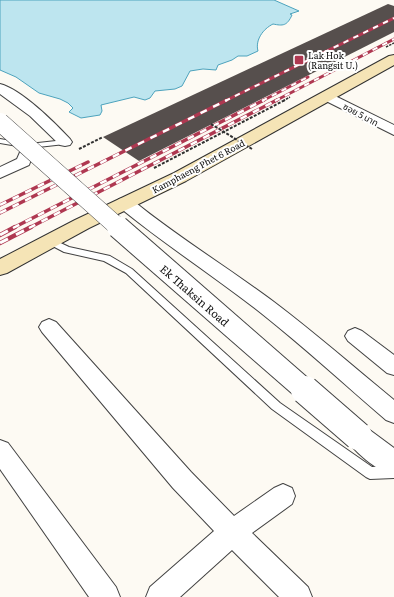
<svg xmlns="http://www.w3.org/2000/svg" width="394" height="597" viewBox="0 0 394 597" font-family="Literata,'Noto Sans Thai',serif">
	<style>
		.water { fill: #bde5ef; stroke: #4da3bd }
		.building { fill: #564f4d }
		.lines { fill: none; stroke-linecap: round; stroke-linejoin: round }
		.service-casing { stroke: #424242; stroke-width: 2 }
		.minor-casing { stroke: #424242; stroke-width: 2 }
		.tertiary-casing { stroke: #424242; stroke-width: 2 }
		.secondary-casing { stroke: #313131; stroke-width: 2 }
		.path-far1 { stroke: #313131; stroke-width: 1.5; stroke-dasharray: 2.5 1; stroke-linecap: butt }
		.path { stroke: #313131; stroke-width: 2; stroke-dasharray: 3 1.5; stroke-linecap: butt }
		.service { fill: #fff; fill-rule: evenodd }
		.minor { fill: #fff; fill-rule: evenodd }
		.tertiary { fill: #fff; fill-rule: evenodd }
		.secondary { fill: #f5e4b6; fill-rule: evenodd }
		.rail-far2-casing { stroke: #af3851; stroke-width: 3 }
		.rail-far1-casing { stroke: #af3851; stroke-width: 3.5 }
		.rail-casing { stroke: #af3851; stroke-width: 4.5 }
		.rail-far2 { stroke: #fff; stroke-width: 2; stroke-dasharray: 5.5; stroke-linecap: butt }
		.rail-far1 { stroke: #fff; stroke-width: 2.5; stroke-dasharray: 7; stroke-linecap: butt }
		.rail { stroke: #fff; stroke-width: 3; stroke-dasharray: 9; stroke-linecap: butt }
		.tertiary-bridge-far2-casing { stroke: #424242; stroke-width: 19; stroke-linecap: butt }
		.tertiary-bridge-far1-casing { stroke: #424242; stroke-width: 24; stroke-linecap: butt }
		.tertiary-bridge-casing { stroke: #424242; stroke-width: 30; stroke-linecap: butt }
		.path-bridge { stroke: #313131; stroke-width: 2; stroke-dasharray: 3 1.5; stroke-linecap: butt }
		.tertiary-bridge-far2 { stroke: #fff; stroke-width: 18 }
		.tertiary-bridge-far1 { stroke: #fff; stroke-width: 22 }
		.tertiary-bridge { stroke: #fff; stroke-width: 28 }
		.poi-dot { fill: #af3851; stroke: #fff; stroke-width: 1.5 }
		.labels { text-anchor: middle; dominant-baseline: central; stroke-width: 4; stroke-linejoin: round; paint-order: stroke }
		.far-poi-label { font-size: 9px; fill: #0f0f0f; stroke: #fff; text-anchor: start }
		.far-street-label { font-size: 9px; fill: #0f0f0f; stroke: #fff }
		.street-label { font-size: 11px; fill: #0f0f0f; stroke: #fff }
	</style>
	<rect width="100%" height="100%" fill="#fdfaf3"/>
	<path class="water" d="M0 0H274L299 11 290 14 292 15C287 26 283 26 273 24 263 29 255 40 258 51L247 56H238L232 60 218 65 216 70 203 69 190 71 182 86 175 89 155 91 150 98 145 100 134 97 101 105 102 111 100 115 81 118 69 112 73 108 68 103 60 99 39 93 16 77 0 70Z"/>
	<polygon class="building" points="388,4 394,6 394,32 139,161 103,137"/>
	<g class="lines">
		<g class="service-casing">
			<g id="service">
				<polygon points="0,139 29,144 65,140 69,142 65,144 29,148 0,143"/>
				<polygon points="50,238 69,247 110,256 132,269 280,403 372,467 394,466 394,478 370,479 366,477 272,409 126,273 104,261 64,252 47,243 45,241 47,239"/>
			</g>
		</g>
		<g class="minor-casing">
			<g id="minor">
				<path d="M0 84C21 89 55 123 70 139L72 142 70 145 65 146 60 145 30 116 0 94Z"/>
				<polygon points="327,92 394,125 394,135 322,99 320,96 322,93"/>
				<polygon points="29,142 34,143 36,146 29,165 0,178 0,167 17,159 24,143"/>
				<path d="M125 198 131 199C176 236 227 267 274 302 315 333 354 367 394 400V423L386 420C344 384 304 347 261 313 214 276 164 244 119 207L117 203 119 199Z"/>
				<polygon points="49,319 56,322 191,472 234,516 274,488 283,484 292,488 295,496 292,504 252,533 308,587 312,597 279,597 232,550 180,597 146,597 150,587 214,531 173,488 42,332 39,327 42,322"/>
				<polygon points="355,328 362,331 394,355 394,375 387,373 348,341 345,336 348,331"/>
				<polygon points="0,440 8,443 116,587 120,597 89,597 0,469"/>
			</g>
		</g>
		<g class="tertiary-casing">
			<path id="tertiary" d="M358 424 367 428 394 448V477C378 471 352 451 345 436L349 428Z"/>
		</g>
		<g class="secondary-casing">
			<polygon id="secondary" points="394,55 394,65 186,181 89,228 7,273 0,275 0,259 75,220 174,173 389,56"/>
		</g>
		<g class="path-far1">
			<polyline points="386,47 394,43"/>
			<polyline points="283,101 290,97"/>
		</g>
		<g class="path">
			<polyline points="79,149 103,137"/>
			<polyline points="154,168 285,100"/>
		</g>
		<use href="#service" class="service"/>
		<use href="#minor" class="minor"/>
		<use href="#tertiary" class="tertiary"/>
		<use href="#secondary" class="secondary"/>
		<g class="rail-far2-casing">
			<g id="rail-far2">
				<polyline points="225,101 394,18"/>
				<polyline points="262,101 308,77"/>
				<polyline points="275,101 394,39"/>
			</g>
		</g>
		<g class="rail-far1-casing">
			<g id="rail-far1">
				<polyline points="0,205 88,162"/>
				<polyline points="0,213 227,100"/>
				<polyline points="13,228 264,100"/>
				<polyline points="29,228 277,100"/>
			</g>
		</g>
		<g class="rail-casing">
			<g id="rail">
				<polyline points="0,235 15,227"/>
				<polyline points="0,243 31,227"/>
			</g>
		</g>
		<use href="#rail-far2" class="rail-far2"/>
		<use href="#rail-far1" class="rail-far1"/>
		<use href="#rail" class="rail"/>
		<g class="tertiary-bridge-far2-casing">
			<polyline id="tertiary-bridge-far2" points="0,122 119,228"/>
		</g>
		<g class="tertiary-bridge-far1-casing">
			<polyline id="tertiary-bridge-far1" points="118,227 306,391"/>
		</g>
		<g class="tertiary-bridge-casing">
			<polyline id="tertiary-bridge" points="305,390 358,436"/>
		</g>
		<polyline class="path-bridge" points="211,124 252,149"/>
		<use href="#tertiary-bridge-far2" class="tertiary-bridge-far2"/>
		<use href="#tertiary-bridge-far1" class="tertiary-bridge-far1"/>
		<use href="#tertiary-bridge" class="tertiary-bridge"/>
	</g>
	<rect class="poi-dot" x="294" y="55" width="10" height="10" rx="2"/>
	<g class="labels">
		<g class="far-poi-label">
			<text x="308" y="55">Lak Hok<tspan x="308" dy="10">(Rangsit U.)</tspan></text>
		</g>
		<g class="far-street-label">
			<text transform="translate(361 114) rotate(28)">ซอย 5 บาท</text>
			<text transform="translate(198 166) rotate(-28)">Kamphaeng Phet 6 Road</text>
		</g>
		<g class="street-label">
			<text transform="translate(195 295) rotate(41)">Ek Thaksin Road</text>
		</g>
	</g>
</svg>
